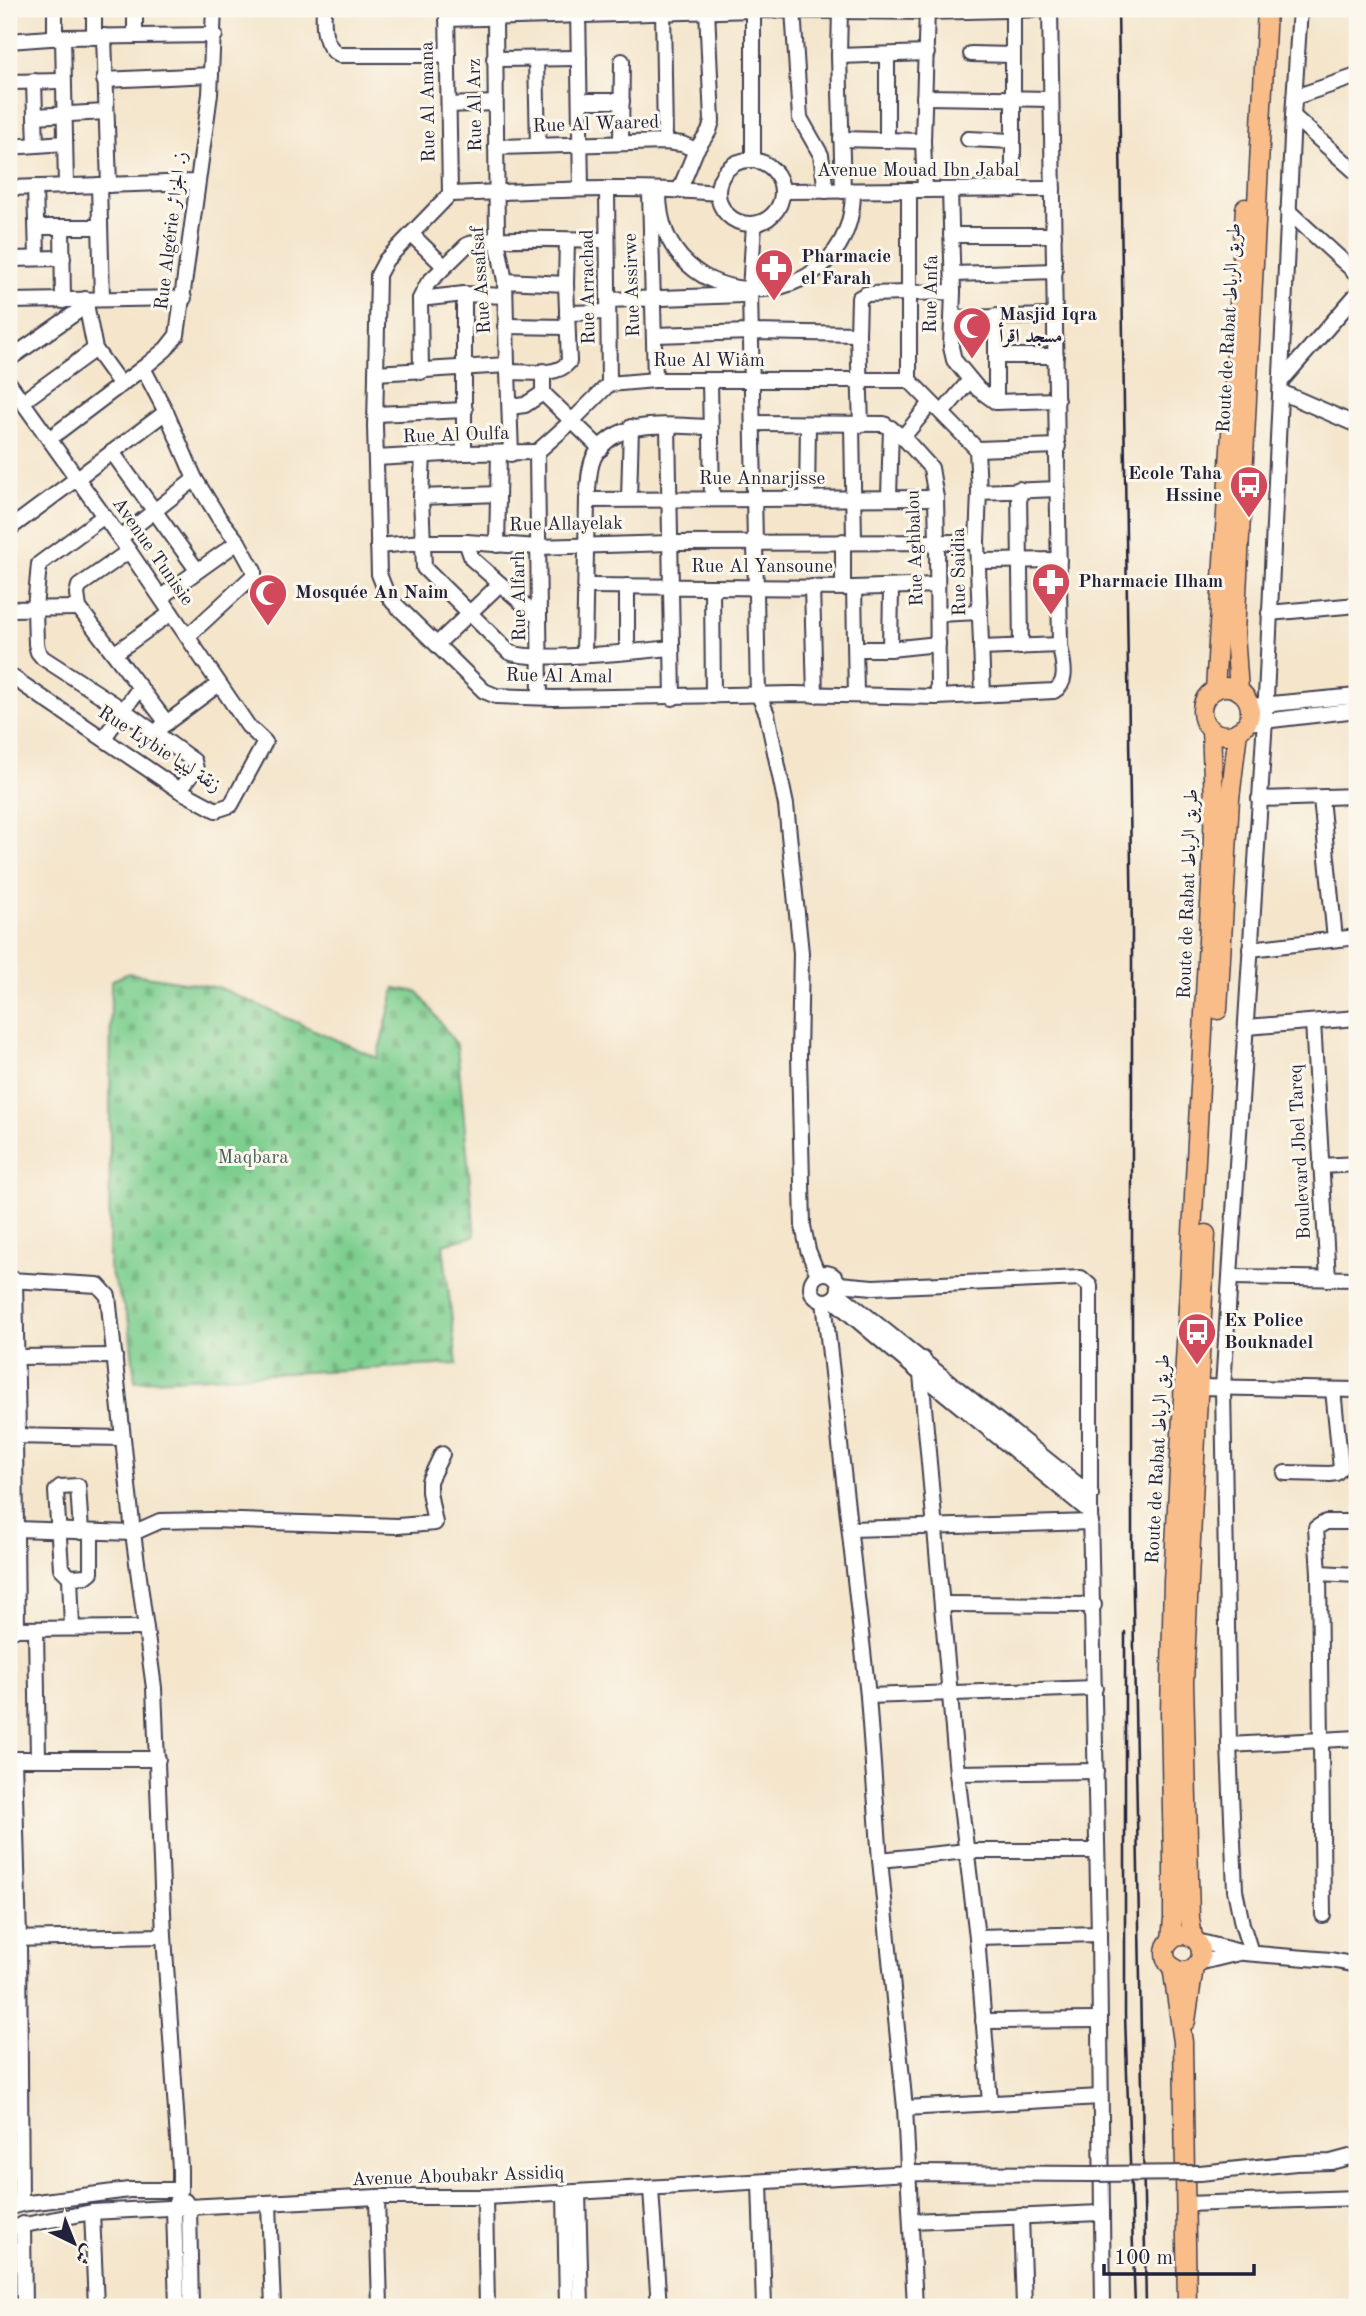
<svg xmlns="http://www.w3.org/2000/svg" width="1366" height="2316" viewBox="0 0 1366 2316" font-family="'Old Standard TT',Amiri,serif">
	<style>
		.cemetery { fill: url(#cemetery-stones); stroke: #507865; stroke-width: 2 }
		.lines { fill: none; stroke-linecap: round; stroke-linejoin: round }
		.minor-casing { stroke: #423f51; stroke-width: 18 }
		.major-casing { stroke: #423f51; stroke-width: 21 }
		.minor { stroke: #fff; stroke-width: 14 }
		.major { stroke: #f8bd89; stroke-width: 18 }
		.rail { stroke: #22223b; stroke-width: 2.5 }
		.minor-bridge-casing { stroke: #423f51; stroke-width: 18; stroke-linecap: butt }
		.minor-bridge { stroke: #fff; stroke-width: 14 }
		.labels { text-anchor: middle; dominant-baseline: central; stroke-width: 6; stroke-linejoin: round; paint-order: stroke }
		.street-label { font-size: 19px; fill: #22223b; stroke: #fbf7ec }
		.poi-label { font-size: 19px; font-weight: bold; fill: #22223b; stroke: #fbf7ec; text-anchor: start }
		.park-label { font-size: 19px; fill: #425f58; stroke: #fbf7ec }
	</style>
	<defs>
		<pattern id="cemetery-stones" width="16" height="16" patternUnits="userSpaceOnUse" patternTransform="scale(1.75)"><rect width="16" height="16" fill="#7ecf8f"/><path d="M2 7V4a2 2 0 0 1 4 0v3zM10 15v-3a2 2 0 0 1 4 0v3z" fill="#6db17c"/></pattern>
	</defs>
	<rect width="100%" height="100%" fill="#fbf7ec"/>
	<filter id="ink" filterUnits="userSpaceOnUse"><feTurbulence type="fractalNoise" baseFrequency=".0143" numOctaves="2"/><feDisplacementMap in="SourceGraphic" scale="14" xChannelSelector="R" yChannelSelector="G"/><feConvolveMatrix kernelMatrix="1 2 1 2 8 2 1 2 1" color-interpolation-filters="sRGB"/></filter>
	<filter id="wash" filterUnits="userSpaceOnUse"><feTurbulence type="fractalNoise" baseFrequency=".00686" numOctaves="4" result="noise"/><feDisplacementMap in="SourceGraphic" scale="28" xChannelSelector="R" yChannelSelector="G"/><feGaussianBlur stdDeviation="1.57" result="paint"/><feColorMatrix in="noise" values="0 0 0 0 0 0 0 0 0 0 0 0 0 0 0 0 0 1.4 0 .05"/><feComposite in="paint" operator="in"/></filter>
	<g filter="url(#wash)">
		<rect width="100%" height="100%" fill="#f4e5cb"/>
		<polygon class="cemetery" points="128,973 220,988 377,1058 395,988 418,992 457,1045 475,1236 443,1244 457,1364 135,1381 129,1322 109,1268 111,981"/>
	</g>
	<g filter="url(#ink)">
		<g class="lines">
			<g class="minor-casing">
				<g id="minor">
					<polyline points="55,9 55,38"/>
					<polyline points="94,9 94,37"/>
					<polyline points="135,9 135,36"/>
					<path d="M324 9C323 25 323 46 339 55H448"/>
					<polyline points="447,9 450,194"/>
					<polyline points="578,9 581,189"/>
					<polyline points="663,9 665,142"/>
					<polyline points="753,9 753,160"/>
					<polyline points="793,9 800,118 821,155 826,191"/>
					<polyline points="840,9 839,56 843,191"/>
					<polyline points="1013,11 1013,190"/>
					<polyline points="495,17 497,240 505,281 507,365"/>
					<polyline points="447,19 753,10 927,12 1050,9"/>
					<polyline points="104,36 109,185"/>
					<polyline points="63,37 66,186"/>
					<polyline points="9,41 63,37 215,35"/>
					<polyline points="971,54 1012,55"/>
					<polyline points="887,55 887,139"/>
					<polyline points="839,56 927,53"/>
					<polyline points="494,59 579,58"/>
					<polyline points="536,59 538,145"/>
					<polyline points="104,80 211,75"/>
					<polyline points="34,81 35,116"/>
					<polyline points="9,82 63,81"/>
					<polyline points="924,97 1051,99"/>
					<polyline points="1295,97 1357,76"/>
					<polyline points="580,101 622,101"/>
					<polyline points="449,105 495,103"/>
					<polyline points="1293,116 1357,173"/>
					<polyline points="841,139 923,141"/>
					<polyline points="968,139 1012,141"/>
					<polyline points="621,142 622,61"/>
					<polyline points="36,145 35,116 105,112"/>
					<polyline points="9,147 65,143"/>
					<polyline points="496,147 665,142 682,144 696,150"/>
					<circle cx="750" cy="192" r="32"/>
					<polyline points="99,185 102,298"/>
					<polyline points="35,187 37,257"/>
					<polyline points="9,188 197,182"/>
					<polyline points="680,189 696,150 709,131 712,121 707,9"/>
					<polyline points="607,190 609,384"/>
					<path d="M659 190C656 322 853 323 853 191"/>
					<polyline points="909,190 909,380 977,449 1058,446"/>
					<polyline points="925,190 923,141 927,9"/>
					<polyline points="950,190 953,292 951,347 954,360 978,389 996,402 1057,400"/>
					<polyline points="783,191 1053,189"/>
					<polyline points="650,192 655,380"/>
					<path d="M450 194 386 260 378 275 375 426 379 574 386 592 393 602 484 691 496 696 554 698 793 694 938 697 1054 691C1070 682 1062 661 1060 645L1050 9"/>
					<path d="M450 194C539 191 629 185 718 193"/>
					<polyline points="1288,211 1357,274"/>
					<polyline points="754,224 750,291 758,694 767,714 786,805 801,953 799,1056 803,1226 808,1250 818,1275"/>
					<polyline points="38,227 99,227"/>
					<polyline points="62,227 63,301"/>
					<polyline points="411,234 444,266"/>
					<polyline points="951,235 1054,235"/>
					<polyline points="9,259 63,258"/>
					<polyline points="953,274 1055,271"/>
					<polyline points="505,281 566,284"/>
					<polyline points="464,294 464,453"/>
					<polyline points="85,299 95,349 121,385"/>
					<polyline points="420,299 464,294 504,296"/>
					<polyline points="608,300 742,295"/>
					<polyline points="9,301 184,298"/>
					<polyline points="567,313 608,312"/>
					<polyline points="996,316 996,402"/>
					<polyline points="953,318 1056,316"/>
					<polyline points="505,326 567,327"/>
					<polyline points="655,335 751,332 858,334"/>
					<polyline points="997,356 1056,356"/>
					<polyline points="9,359 87,305"/>
					<polyline points="143,368 166,412 195,479 219,518 238,542 254,571 254,575 188,636"/>
					<polyline points="543,371 543,393 601,449"/>
					<path d="M421 372 420 299 428 283 467 245C488 235 579 240 606 240"/>
					<polyline points="508,372 511,454"/>
					<path d="M376 373 507 365 508 372C526 372 557 377 569 362L566 284 567 240"/>
					<polyline points="710,380 712,498"/>
					<polyline points="1282,380 1357,294"/>
					<polyline points="9,383 129,551 248,726 265,742 231,805 216,810 179,790 9,675"/>
					<polyline points="1281,392 1357,425"/>
					<polyline points="22,402 95,349"/>
					<polyline points="510,407 525,405 543,393"/>
					<polyline points="942,413 970,380"/>
					<polyline points="376,414 465,410"/>
					<polyline points="753,423 884,424 903,437 931,468 936,498 937,542 938,697"/>
					<polyline points="852,425 854,541"/>
					<polyline points="861,425 858,334 859,298 866,294 953,292"/>
					<polyline points="668,426 673,698"/>
					<polyline points="903,437 931,403"/>
					<polyline points="49,439 148,364 166,349 177,335 210,94 214,9"/>
					<polyline points="977,449 979,492 977,542 983,694"/>
					<polyline points="112,452 197,570"/>
					<polyline points="537,452 572,421 609,384 655,380 909,380"/>
					<polyline points="537,452 540,697"/>
					<path d="M423 455 421 497 424 568 509 652C531 663 641 651 671 648"/>
					<polyline points="376,458 464,453 537,452"/>
					<polyline points="1019,489 1021,647"/>
					<polyline points="979,492 1058,489"/>
					<polyline points="421,497 498,494"/>
					<polyline points="889,497 891,428"/>
					<polyline points="629,499 631,427"/>
					<polyline points="807,499 808,424"/>
					<polyline points="587,500 936,498"/>
					<polyline points="104,516 39,564 35,608 36,644 38,652 43,658 122,709 194,761 196,769 179,790"/>
					<polyline points="9,529 166,412"/>
					<polyline points="120,538 195,479"/>
					<polyline points="843,541 843,587"/>
					<polyline points="466,542 472,559 539,618"/>
					<polyline points="497,545 499,453"/>
					<polyline points="378,546 422,542 466,542 538,547 671,543 977,542"/>
					<polyline points="129,551 79,586 77,594 79,608 167,723"/>
					<polyline points="978,561 1059,560"/>
					<polyline points="586,586 854,588 937,585"/>
					<polyline points="627,586 627,652"/>
					<polyline points="712,587 713,696"/>
					<polyline points="812,587 815,695"/>
					<polyline points="854,588 856,695"/>
					<polyline points="161,597 238,542"/>
					<polyline points="9,609 79,608"/>
					<polyline points="1269,613 1357,605"/>
					<polyline points="938,614 979,612"/>
					<polyline points="437,644 500,584"/>
					<polyline points="981,648 1060,645"/>
					<polyline points="856,649 890,649 938,644"/>
					<polyline points="890,649 891,588"/>
					<polyline points="115,653 171,613"/>
					<path d="M584 654 587 500C589 486 588 469 594 457 617 416 670 426 709 427"/>
					<polyline points="1250,706 1357,696"/>
					<polyline points="1247,723 1357,710"/>
					<polyline points="161,727 219,684"/>
					<polyline points="104,738 140,687"/>
					<polyline points="1321,798 1335,939"/>
					<polyline points="1259,799 1357,796"/>
					<polyline points="1250,949 1357,937"/>
					<polyline points="1313,1022 1328,1279"/>
					<polyline points="1247,1027 1357,1018"/>
					<polyline points="1321,1166 1357,1164"/>
					<circle cx="825" cy="1287" r="14"/>
					<polyline points="1231,1277 1357,1279"/>
					<polyline points="9,1280 98,1285 108,1296 133,1533 154,1688 164,1936 180,2169 180,2190 174,2209 177,2307"/>
					<polyline points="15,1280 18,1436"/>
					<polyline points="839,1284 873,1287 1081,1278 1090,1286 1090,1512 1099,1934 1103,2307"/>
					<polyline points="843,1297 1091,1495"/>
					<polyline points="832,1299 921,1374 1090,1512"/>
					<polyline points="824,1301 868,1696 880,1860 905,2108 915,2307"/>
					<polyline points="17,1357 115,1356"/>
					<polyline points="923,1359 921,1374 957,1773 977,1937 990,2103"/>
					<polyline points="1198,1387 1357,1390"/>
					<polyline points="9,1436 123,1438"/>
					<polyline points="15,1436 17,1629"/>
					<polyline points="1285,1473 1330,1474 1336,1473 1341,1468 1333,1390"/>
					<polyline points="16,1529 133,1533 160,1521 210,1520 398,1526 435,1523 429,1492 429,1481 442,1454"/>
					<polyline points="850,1529 1091,1522"/>
					<polyline points="1319,1573 1357,1575"/>
					<polyline points="70,1577 61,1568 56,1491 60,1487 78,1486 81,1532"/>
					<polyline points="943,1604 1094,1605"/>
					<polyline points="72,1628 70,1577 86,1576 91,1572 91,1532"/>
					<polyline points="10,1629 146,1628"/>
					<polyline points="36,1629 38,1759"/>
					<polyline points="868,1696 1095,1688"/>
					<polyline points="1229,1745 1357,1738"/>
					<polyline points="9,1759 158,1759"/>
					<polyline points="14,1759 19,1939 21,2204"/>
					<polyline points="957,1773 1096,1771"/>
					<polyline points="880,1860 967,1851 1097,1851"/>
					<polyline points="1323,1915 1319,1573 1316,1528 1326,1522 1357,1522"/>
					<polyline points="977,1937 1099,1934"/>
					<polyline points="9,1939 164,1936"/>
					<polyline points="1197,1941 1244,1953 1331,1960 1357,1965"/>
					<polyline points="1249,1953 1249,1946 1242,1924 1235,1890 1229,1745 1223,1388 1265,719 1293,116 1300,9"/>
					<polyline points="1198,1963 1239,1953"/>
					<polyline points="983,2021 1100,2020"/>
					<polyline points="905,2108 1100,2097"/>
					<polyline points="1200,2173 1296,2163 1331,2162 1357,2155"/>
					<polyline points="760,2183 764,2307"/>
					<polyline points="651,2189 659,2307"/>
					<polyline points="578,2192 581,2307"/>
					<polyline points="565,2193 567,2307"/>
					<polyline points="377,2197 380,2307"/>
					<polyline points="485,2197 487,2307"/>
					<polyline points="185,2201 189,2208 191,2307"/>
					<polyline points="269,2204 273,2307"/>
					<polyline points="1186,2204 1357,2198"/>
					<polyline points="9,2208 21,2204 129,2190 180,2190"/>
					<polyline points="92,2212 96,2307"/>
					<polyline points="1021,2216 1024,2307"/>
					<polyline points="911,2221 1100,2213"/>
					<polyline points="23,2224 24,2307"/>
					<polyline points="9,2228 92,2212 377,2197 485,2197 910,2173 1090,2174"/>
				</g>
			</g>
			<g class="major-casing">
				<g id="major">
					<circle cx="1226" cy="711" r="24"/>
					<polyline points="1215,690 1245,208"/>
					<polyline points="1239,691 1235,633 1267,9"/>
					<polyline points="1218,1010 1230,799 1238,731"/>
					<circle cx="1183" cy="1953" r="18"/>
					<polyline points="1193,1938 1190,1918 1184,1682 1206,1234"/>
					<polyline points="1171,1940 1173,1918 1173,1860 1170,1713 1173,1581 1212,867 1214,800 1211,729"/>
					<polyline points="1172,1966 1183,2042 1187,2307"/>
					<polyline points="1186,2021 1194,1967"/>
				</g>
			</g>
			<use href="#minor" class="minor"/>
			<use href="#major" class="major"/>
			<g class="rail">
				<polyline points="1118,9 1132,932 1132,1542 1146,2307"/>
				<polyline points="1125,1632 1125,2015 1135,2307"/>
			</g>
			<g class="minor-bridge-casing">
				<polyline id="minor-bridge" points="1090,2174 1200,2173"/>
			</g>
			<use href="#minor-bridge" class="minor-bridge"/>
		</g>
	</g>
	<defs>
		<g id="pharmacy-pin" transform="scale(2.0125)"><path d="M0 17L-7.5 6A9.5 9.5 0 1 1 7.5 6Z" fill="#d1495b" stroke="#fbf7ec"/><path d="M-2-6h4v4h4v4h-4v4h-4v-4h-4v-4h4Z" fill="#fff"/></g>
		<g id="mosque-pin" transform="scale(2.0125)"><path d="M0 17L-7.5 6A9.5 9.5 0 1 1 7.5 6Z" fill="#d1495b" stroke="#fbf7ec"/><path d="M3.5-4.9A6 6 0 1 0 3.5 4.9A5 5 0 1 1 3.5-4.9Z" fill="#fff"/></g>
		<g id="bus-pin" transform="scale(2.0125)"><path d="M0 17L-7.5 6A9.5 9.5 0 1 1 7.5 6Z" fill="#d1495b" stroke="#fbf7ec"/><path d="M-5-6H5V4H4V6H2V4H-2V6H-4V4H-5ZM-3.5-4V0h7V-4ZM-3.5 1.2v1.5H-2V1.2ZM2 1.2v1.5H3.5V1.2Z" fill="#fff"/></g>
	</defs>
	<g fill-rule="evenodd">
		<use href="#pharmacy-pin" x="774" y="268"/>
		<use href="#mosque-pin" x="972" y="326"/>
		<use href="#bus-pin" x="1249" y="485"/>
		<use href="#pharmacy-pin" x="1051" y="582"/>
		<use href="#mosque-pin" x="268" y="593"/>
		<use href="#bus-pin" x="1197" y="1332"/>
	</g>
	<g class="labels">
		<g class="street-label">
			<text transform="translate(429 102) rotate(-91)">Rue Al Amana</text>
			<text transform="translate(476 105) rotate(-91)">Rue Al Arz</text>
			<text transform="translate(596 125) rotate(-2)">Rue Al Waared</text>
			<text x="918" y="171">Avenue Mouad Ibn Jabal</text>
			<text transform="translate(172 231) rotate(-83)">Rue Algérie ز. الجزائر</text>
			<text transform="translate(482 280) rotate(-94)">Rue Assafsaf</text>
			<text transform="translate(633 285) rotate(-92)">Rue Assirwe</text>
			<text transform="translate(589 287) rotate(-91)">Rue Arrachad</text>
			<text transform="translate(932 294) rotate(-89)">Rue Anfa</text>
			<text transform="translate(1230 328) rotate(-87)">Route de Rabat طريق الرباط</text>
			<text x="709" y="361">Rue Al Wiâm</text>
			<text transform="translate(456 436) rotate(-2)">Rue Al Oulfa</text>
			<text x="762" y="479">Rue Annarjisse</text>
			<text transform="translate(566 525) rotate(-1)">Rue Allayelak</text>
			<text transform="translate(916 548) rotate(-92)">Rue Aghbalou</text>
			<text transform="translate(152 552) rotate(55)">Avenue Tunisie</text>
			<text x="762" y="567">Rue Al Yansoune</text>
			<text transform="translate(960 572) rotate(-91)">Rue Saidia</text>
			<text transform="translate(520 596) rotate(-91)">Rue Alfarh</text>
			<text transform="translate(559 677) rotate(1)">Rue Al Amal</text>
			<text transform="translate(159 750) rotate(33)">Rue Lybie زنقة ليبيا</text>
			<text transform="translate(1189 894) rotate(-88)">Route de Rabat طريق الرباط</text>
			<text transform="translate(1301 1152) rotate(-93)">Boulevard Jbel Tareq</text>
			<text transform="translate(1159 1459) rotate(-87)">Route de Rabat طريق الرباط</text>
			<text transform="translate(458 2177) rotate(-2)">Avenue Aboubakr Assidiq</text>
		</g>
		<g class="poi-label">
			<text x="801" y="257">Pharmacie<tspan x="801" dy="22">el Farah</tspan></text>
			<text x="999" y="315">Masjid Iqra<tspan x="999" dy="22">مسجد اقرأ</tspan></text>
			<text x="1222" y="474" text-anchor="end">Ecole Taha<tspan x="1222" dy="22">Hssine</tspan></text>
			<text x="1078" y="582">Pharmacie Ilham</text>
			<text x="295" y="593">Mosquée An Naim</text>
			<text x="1224" y="1321">Ex Police<tspan x="1224" dy="22">Bouknadel</tspan></text>
		</g>
		<g class="park-label">
			<text x="253" y="1158">Maqbara</text>
		</g>
	</g>
	<rect width="1366" height="2316" fill="none" stroke="#fbf7ec" stroke-width="35"/>
	<g transform="translate(74 2243) rotate(137)" stroke="#fbf7ec" stroke-width="5" paint-order="stroke">
	<path d="M0-5L12 26L0 18L-12 26Z" fill="#22223b"/>
	<text y="-10" font-size="19" font-weight="bold" text-anchor="middle" fill="#22223b">ش</text>
	</g>
	<path d="M1104 2264v10h150v-10" fill="none" stroke="#22223b" stroke-width="3.5"/>
	<text x="1114" y="2264" font-size="21" fill="#22223b" stroke="#fbf7ec" stroke-width="5" paint-order="stroke">100 m</text>
</svg>
